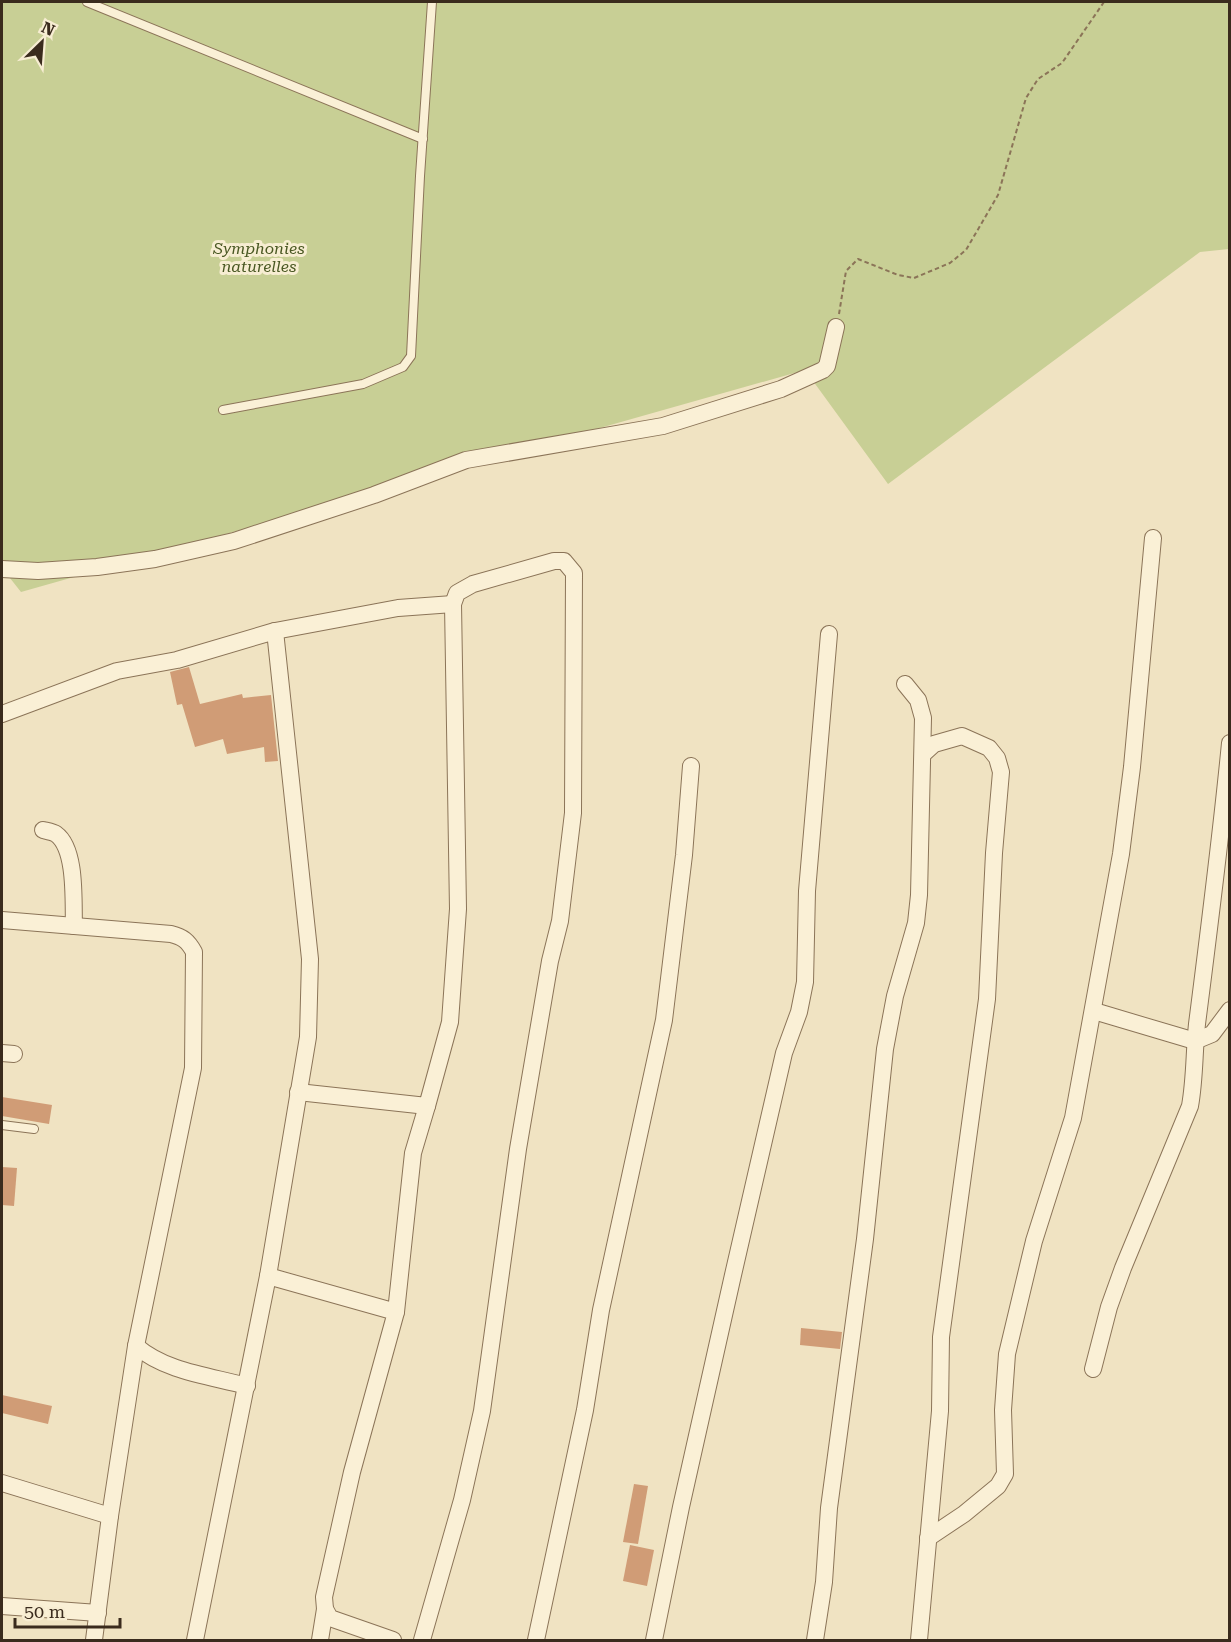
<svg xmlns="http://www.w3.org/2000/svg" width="1231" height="1642" viewBox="0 0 1231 1642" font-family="'Roboto Serif',serif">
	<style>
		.green { fill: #c8cf95 }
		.building { fill: #d09c76 }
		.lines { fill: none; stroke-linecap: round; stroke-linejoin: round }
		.lane-casing { stroke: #8b7458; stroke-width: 10 }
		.street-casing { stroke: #8b7458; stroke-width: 18 }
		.path { stroke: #8b7458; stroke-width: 2; stroke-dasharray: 4.5 3; stroke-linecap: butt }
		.lane { stroke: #faf0d6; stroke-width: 8 }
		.street { stroke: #faf0d6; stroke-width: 16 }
		.labels { text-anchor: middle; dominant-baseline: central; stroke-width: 6; stroke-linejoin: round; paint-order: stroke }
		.park-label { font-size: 16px; font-style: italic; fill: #4a5823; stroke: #f7edd2 }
	</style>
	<rect width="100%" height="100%" fill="#f0e3c2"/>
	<polygon class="green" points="2,2 1229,2 1229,249 1200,252 888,484 805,370 21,592 2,568"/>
	<g class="building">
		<polygon points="189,667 200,704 242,694 243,698 271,695 278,761 265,762 264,747 227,754 223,739 195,747 182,704 177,705 170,672"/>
		<polygon points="2,1097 52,1105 49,1124 2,1116"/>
		<polygon points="2,1167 17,1168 14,1206 2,1205"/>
		<polygon points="801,1328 842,1332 840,1349 800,1345"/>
		<polygon points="2,1395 52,1406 48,1424 2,1413"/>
		<polygon points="634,1484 648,1486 638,1544 623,1542"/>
		<polygon points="630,1545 654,1550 647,1586 623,1581"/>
	</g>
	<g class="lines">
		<g class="lane-casing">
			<g id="lane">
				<polyline points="87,2 423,139"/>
				<polyline points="223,410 363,384 403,367 411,356 420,176 432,2"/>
				<polyline points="2,1125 34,1129"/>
			</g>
		</g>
		<g class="street-casing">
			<g id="street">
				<polyline points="2,569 38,571 97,567 155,559 234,541 374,495 466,460 663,426 781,389 823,370 827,366 836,327"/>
				<polyline points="2,714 117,671 177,660 275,631 398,608 453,604"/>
				<path d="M43 830C47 831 53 832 56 834 77 849 73 903 74 926"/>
				<path d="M2 920 171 934C183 937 188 941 194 952L193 1068 136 1346 110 1516 94 1640"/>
				<polyline points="1094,1011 1195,1041 1212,1034 1230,1010"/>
				<polyline points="2,1053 14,1054"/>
				<polyline points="298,1092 427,1106 450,1022 458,909 453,604 457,593 473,584 554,561 564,561 574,573 573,813 560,921 550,961 518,1149 482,1411 462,1500 422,1640"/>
				<polyline points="268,1276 396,1312 352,1472 324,1597 325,1609 330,1618 393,1640"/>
				<polyline points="396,1312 413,1153 427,1106"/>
				<path d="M136 1346C166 1372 210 1376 247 1386"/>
				<path d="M1093 1369 1109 1307 1123 1268 1190 1106C1195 1078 1194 1052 1197 1024 1209 930 1221 837 1230 743"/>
				<polyline points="2,1483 110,1516"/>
				<polyline points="928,1538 964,1514 998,1486 1005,1474 1003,1410 1007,1354 1034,1241 1073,1118 1121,854 1132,767 1153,538"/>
				<polyline points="2,1606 98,1613"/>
				<polyline points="195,1640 268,1276 308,1037 310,959 275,631"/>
				<polyline points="320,1640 325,1609"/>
				<polyline points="536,1640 585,1410 601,1310 664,1020 684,855 691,766"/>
				<polyline points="654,1640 681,1507 733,1275 784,1053 799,1012 805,982 807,891 829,634"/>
				<polyline points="815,1640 824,1582 829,1508 865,1239 885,1049 895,996 916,923 919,895 923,718 918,700 905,684"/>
				<polyline points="919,1640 940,1411 941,1337 987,999 994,853 1001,772 997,758 989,748 962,736 934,744 923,754"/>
			</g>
		</g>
		<polyline class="path" points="839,314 846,271 858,259 898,275 914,278 950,263 966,250 998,195 1026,98 1038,79 1062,63 1104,2"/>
		<use href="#lane" class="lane"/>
		<use href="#street" class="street"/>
	</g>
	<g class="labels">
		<g class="park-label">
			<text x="259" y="248">Symphonies<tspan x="259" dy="18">naturelles</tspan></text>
		</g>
	</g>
	<rect width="1231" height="1642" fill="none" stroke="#3a2b1d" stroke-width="6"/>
	<g transform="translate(42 42) rotate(25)" stroke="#f7edd2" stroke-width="4.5" paint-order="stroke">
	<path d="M0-4.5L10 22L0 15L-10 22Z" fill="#3a2b1d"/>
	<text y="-9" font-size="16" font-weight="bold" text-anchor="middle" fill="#3a2b1d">N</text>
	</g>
	<path d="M15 1618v9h105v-9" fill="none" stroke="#3a2b1d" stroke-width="3"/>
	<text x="24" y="1618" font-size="18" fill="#3a2b1d" stroke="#f7edd2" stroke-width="4.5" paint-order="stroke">50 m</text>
</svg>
